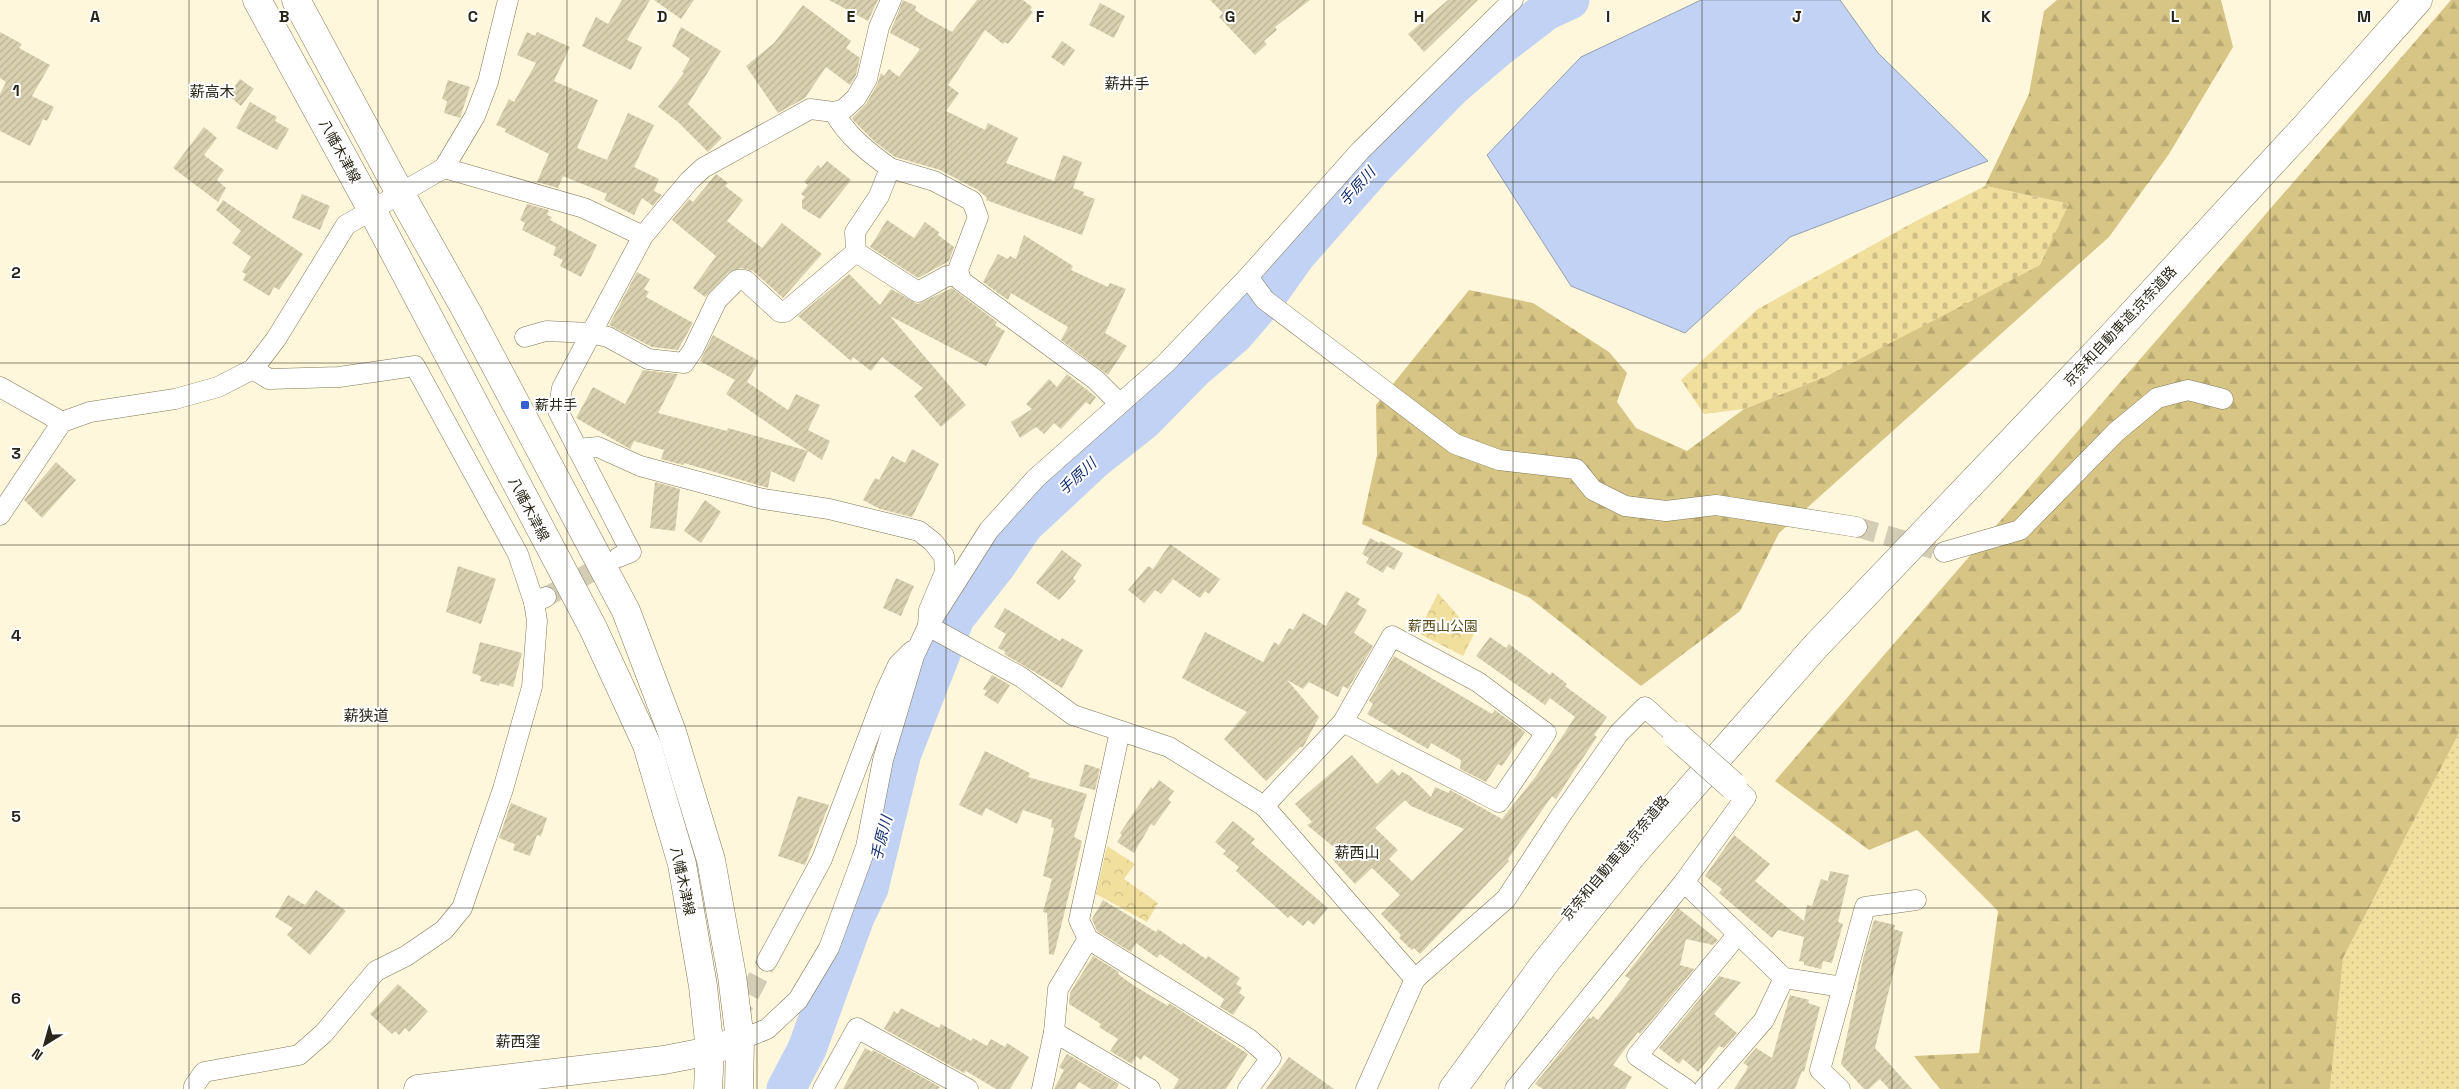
<svg xmlns="http://www.w3.org/2000/svg" width="2459" height="1089" viewBox="0 0 2459 1089" font-family="'Space Grotesk','Noto Sans JP',sans-serif">
	<style>
		.grass { fill: url(#grass-dots) }
		.forest { fill: url(#forest-firs) }
		.cemetery { fill: url(#cemetery-stones) }
		.park { fill: url(#park-crowns) }
		.water { fill: #c1d2f4; stroke: #939eb2 }
		.lines { fill: none; stroke-linecap: round; stroke-linejoin: round }
		.river { stroke: #c1d2f4; stroke-width: 39 }
		.building { fill: url(#building-hatch); fill-rule: evenodd }
		.street-tunnel { stroke: #d4cdb5; stroke-width: 20; stroke-dasharray: 20 10; stroke-linecap: butt }
		.street-casing { stroke: #807858; stroke-width: 21 }
		.secondary-casing { stroke: #807858; stroke-width: 29 }
		.primary-casing { stroke: #807858; stroke-width: 29 }
		.highway-casing { stroke: #807858; stroke-width: 29 }
		.street { stroke: #fff; stroke-width: 20 }
		.secondary { stroke: #fff; stroke-width: 28 }
		.primary { stroke: #fff; stroke-width: 28 }
		.highway { stroke: #fff; stroke-width: 28 }
		.secondary-bridge-casing { stroke: #807858; stroke-width: 29; stroke-linecap: butt }
		.secondary-bridge { stroke: #fff; stroke-width: 28 }
		.grid { fill: none; stroke: #292518; stroke-width: 1; stroke-opacity: 0.55 }
		.poi-dot { fill: #3462d2; stroke: #fff; stroke-width: 2 }
		.labels { text-anchor: middle; dominant-baseline: central; stroke-width: 4; stroke-linejoin: round; paint-order: stroke }
		.street-label { font-size: 14px; fill: #292518; stroke: #fff }
		.poi-label { font-size: 14px; fill: #292518; stroke: #fff; text-anchor: start }
		.park-label { font-size: 14px; fill: #5b4f1e; stroke: #fff }
		.neighbourhood-label { font-size: 15px; fill: #292518; stroke: #fff }
		.water-label { font-size: 15px; font-style: italic; fill: #142f6f; stroke: #fff }
		.grid-label { font-size: 16px; text-anchor: middle; font-weight: bold; fill: #292518; stroke: #fff; stroke-width: 4; stroke-linejoin: round; paint-order: stroke }
	</style>
	<defs>
		<pattern id="grass-dots" width="8" height="8" patternUnits="userSpaceOnUse" patternTransform="scale(1.25)"><rect width="8" height="8" fill="#f0df9d"/><path d="M2 2h.1M6 6h.1" fill="none" stroke="#cebf86" stroke-width="1.8" stroke-linecap="round"/></pattern>
		<pattern id="forest-firs" width="22" height="20" patternUnits="userSpaceOnUse" patternTransform="scale(1.25)"><rect width="22" height="20" fill="#d6c584"/><path d="M5 1l3.5 6h-7zM16 11l3.5 6h-7z" fill="#b8a971"/></pattern>
		<pattern id="cemetery-stones" width="16" height="16" patternUnits="userSpaceOnUse" patternTransform="scale(1.25)"><rect width="16" height="16" fill="#f0df9d"/><path d="M2 7V4a2 2 0 0 1 4 0v3zM10 15v-3a2 2 0 0 1 4 0v3z" fill="#cebf86"/></pattern>
		<pattern id="park-crowns" width="20" height="18" patternUnits="userSpaceOnUse" patternTransform="scale(1.25)"><rect width="20" height="18" fill="#f0df9d"/><path d="M2 6a3 3 0 1 1 6 0M12 15a3 3 0 1 1 6 0" fill="none" stroke="#cebf86"/></pattern>
		<pattern id="building-hatch" width="6" height="6" patternUnits="userSpaceOnUse" patternTransform="scale(1.25)"><rect width="6" height="6" fill="#d9d0af"/><path d="M-1 1l2-2M0 6l6-6M5 7l2-2" fill="none" stroke="#bab296"/></pattern>
	</defs>
	<rect width="100%" height="100%" fill="#fff7dc"/>
	<polygon class="grass" points="2459,733 2459,1089 2330,1089 2343,958"/>
	<g class="forest">
		<polygon points="2057,0 2221,0 2233,47 2169,154 2109,237 1779,533 1740,611 1641,686 1530,598 1362,524 1377,455 1376,405 1469,290 1533,303 1609,352 1627,373 1617,402 1636,428 1687,451 1744,409 1829,375 2069,204 1985,186 2029,94 2044,11"/>
		<polygon points="2451,0 2459,0 2459,733 2343,958 2330,1089 1940,1089 1914,1056 1979,1053 1998,911 1917,830 1869,850 1775,781"/>
	</g>
	<polygon class="cemetery" points="1985,186 2069,204 2040,265 1829,375 1744,409 1704,414 1681,380 1758,309 1916,221"/>
	<g class="park">
		<polygon points="1438,593 1474,634 1463,656 1418,633"/>
		<polygon points="1107,846 1135,864 1124,879 1158,903 1147,922 1096,894"/>
	</g>
	<polygon class="water" points="1701,0 1840,0 1878,53 1988,161 1790,237 1685,333 1571,286 1487,155 1581,57"/>
	<g class="lines">
		<polyline class="river" points="786,1089 807,1049 855,917 869,888 902,753 955,618 996,566 1024,525 1095,459 1143,421 1193,370 1234,335 1265,299 1297,254 1371,170 1452,87 1499,47 1546,11 1570,0"/>
	</g>
	<g class="building">
		<polygon points="622,0 650,0 627,40 642,47 631,70 582,46 596,17 608,24"/>
		<polygon points="654,0 694,0 681,19"/>
		<polygon points="829,0 878,0 868,21"/>
		<polygon points="903,0 916,6 915,10 925,17 952,32 977,0 1023,0 1032,7 1030,10 1033,12 1008,44 1005,42 1003,44 985,30 948,85 959,93 946,111 985,130 988,123 1018,138 1006,163 1054,181 1063,155 1082,162 1073,188 1084,192 1083,195 1095,199 1082,235 986,200 987,198 978,190 940,170 895,157 874,141 854,121 852,118 866,104 877,85 881,73 884,76 889,69 899,77 920,49 890,33"/>
		<polygon points="1210,0 1310,0 1275,27 1277,30 1264,41 1267,44 1255,55 1219,17 1223,13"/>
		<polygon points="1448,0 1478,0 1424,52 1408,34"/>
		<polygon points="1100,3 1125,16 1114,38 1089,25"/>
		<polygon points="803,5 851,41 846,48 860,58 856,75 850,85 826,67 805,98 778,113 746,66 774,43"/>
		<polygon points="681,27 721,51 688,104 722,138 708,152 678,122 658,107 684,73 682,72 690,59 672,46"/>
		<polygon points="0,32 22,44 19,48 50,65 32,96 54,107 47,121 43,119 30,146 0,131 0,94 6,82 0,78"/>
		<polygon points="527,32 535,36 537,32 570,47 554,81 598,100 577,148 607,160 628,113 654,125 634,167 659,179 654,191 662,195 653,206 642,198 634,215 604,200 607,194 563,176 558,188 537,182 549,154 505,132 506,129 496,125 509,99 514,102 536,63 517,55"/>
		<polygon points="1062,41 1075,50 1064,66 1051,57"/>
		<polygon points="240,79 254,89 241,106 228,95"/>
		<polygon points="448,80 470,87 460,118 444,113 447,101 442,99"/>
		<polygon points="250,102 277,117 275,121 289,129 277,150 236,128"/>
		<polygon points="204,127 217,138 204,155 224,170 217,180 226,188 218,202 173,168"/>
		<polygon points="827,161 851,180 820,219 802,208 802,200 805,197 801,194 808,185 804,182 818,165 821,168"/>
		<polygon points="716,174 728,183 725,186 743,200 727,221 762,248 782,223 822,254 783,298 753,271 741,268 729,272 705,297 693,288 716,256 672,220 689,199 693,202"/>
		<polygon points="302,194 330,206 320,230 292,218"/>
		<polygon points="223,200 303,254 279,290 274,287 269,296 243,280 246,274 242,272 251,257 232,243 241,231 216,210"/>
		<polygon points="527,204 549,210 547,215 552,217 550,220 597,245 581,277 560,266 563,260 553,255 556,247 522,230 525,223 520,220"/>
		<polygon points="887,220 914,238 925,222 939,232 938,235 954,247 949,261 918,278 870,247"/>
		<polygon points="1024,235 1073,266 1071,270 1108,287 1110,283 1126,289 1105,333 1127,346 1108,375 1061,340 1068,327 1011,293 1008,300 983,282 998,254 1008,259 1010,256 1016,259"/>
		<polygon points="637,272 650,279 644,289 649,292 646,297 693,323 678,350 652,347 609,325"/>
		<polygon points="849,274 880,305 891,289 918,304 952,288 997,322 995,325 1005,331 986,366 890,316 966,405 941,427 914,396 923,388 882,357 871,371 853,357 851,361 798,316"/>
		<polygon points="713,335 759,361 747,382 788,410 796,394 820,405 808,430 830,441 822,460 808,451 794,482 771,471 768,488 765,487 684,463 683,465 661,459 664,450 634,441 630,449 576,418 593,387 625,404 643,370 678,374 658,413 727,431 728,428 808,451 726,394 735,380 700,361"/>
		<polygon points="1067,374 1096,397 1090,405 1086,402 1061,429 1054,423 1044,434 1036,427 1020,438 1011,422 1032,409 1026,404 1049,379 1057,387"/>
		<polygon points="912,449 939,464 912,517 880,509 863,500 875,478 879,480 892,456 905,463"/>
		<polygon points="56,462 76,480 42,518 24,500"/>
		<polygon points="655,482 680,489 675,531 650,528"/>
		<polygon points="705,500 721,512 701,543 684,531"/>
		<polygon points="1370,538 1379,543 1381,541 1403,553 1394,570 1387,566 1383,573 1366,563 1369,558 1362,554"/>
		<polygon points="1170,544 1220,579 1209,594 1205,591 1200,598 1173,579 1161,594 1155,590 1144,603 1128,590 1148,566 1153,569"/>
		<polygon points="1062,550 1082,565 1073,578 1076,581 1059,600 1036,583"/>
		<polygon points="458,566 496,579 481,624 446,612"/>
		<polygon points="896,578 914,586 901,616 883,608"/>
		<polygon points="1346,591 1360,599 1357,604 1367,610 1354,633 1373,646 1348,689 1343,686 1338,697 1309,682 1303,689 1287,680 1319,717 1303,747 1300,747 1266,781 1224,739 1247,712 1182,678 1205,632 1263,662 1274,642 1279,645 1289,628 1293,630 1303,613 1326,626"/>
		<polygon points="1005,608 1060,641 1062,638 1083,650 1062,688 1004,654 1006,652 998,648 1006,634 994,627"/>
		<path d="M1490 637 1506 648 1509 644 1550 675 1552 672 1567 684 1565 686 1607 717 1594 735 1597 737 1568 780 1556 799 1552 796 1508 859 1509 861 1420 954 1414 948 1412 950 1399 938 1401 935 1381 914 1400 895 1372 868 1355 884 1333 860 1341 853 1307 825 1312 822 1295 804 1352 755 1377 784 1392 769 1399 776 1402 772 1410 776 1431 797 1435 787 1449 793 1450 790 1502 819 1536 776 1575 717 1550 698 1545 705 1476 656ZM1405 800 1411 806 1464 829 1412 881 1389 859 1398 850 1375 828Z"/>
		<polygon points="480,642 522,653 513,687 500,683 499,686 480,681 481,676 472,673"/>
		<polygon points="1394,656 1492,714 1495,710 1525,732 1502,766 1498,764 1486,782 1460,769 1461,760 1431,743 1428,749 1367,714 1373,704 1369,701"/>
		<polygon points="992,675 1010,685 998,704 984,695 987,691 983,689"/>
		<polygon points="985,751 1030,773 1028,777 1087,794 1074,837 1082,841 1054,955 1049,954 1047,913 1043,912 1052,879 1043,876 1054,828 1051,827 1052,820 1023,810 1017,824 986,808 982,816 959,805"/>
		<polygon points="1085,764 1100,769 1095,790 1079,786"/>
		<polygon points="1159,780 1174,791 1168,799 1171,802 1154,826 1151,824 1134,853 1117,842 1122,835 1120,833 1151,787 1153,789"/>
		<polygon points="798,796 829,805 805,865 778,856"/>
		<polygon points="511,803 547,818 541,836 537,835 530,856 513,850 515,844 499,838"/>
		<polygon points="1233,821 1255,839 1251,843 1328,908 1314,925 1308,920 1303,926 1290,915 1288,918 1236,871 1239,867 1223,854 1226,851 1215,842"/>
		<polygon points="1734,835 1770,864 1755,881 1804,921 1807,905 1812,906 1821,879 1828,881 1830,871 1849,875 1838,922 1843,924 1832,963 1823,961 1821,969 1804,965 1804,962 1799,961 1804,937 1778,930 1772,938 1719,893 1722,889 1705,876"/>
		<polygon points="316,890 346,911 310,955 287,935 293,928 275,917 288,895 305,905"/>
		<polygon points="1103,900 1156,932 1158,929 1181,945 1183,943 1206,959 1208,956 1240,978 1236,984 1242,988 1239,993 1245,997 1233,1015 1220,1007 1224,999 1160,954 1157,958 1136,943 1131,952 1097,931 1092,919"/>
		<polygon points="1678,908 1718,940 1713,945 1686,939 1680,965 1694,969 1640,1034 1638,1032 1613,1065 1632,1077 1625,1089 1543,1089 1535,1084 1589,1017 1591,1019 1593,1016 1598,1020 1630,979 1625,976"/>
		<polygon points="1874,920 1895,925 1894,929 1903,932 1875,1048 1912,1089 1889,1089 1880,1079 1869,1089 1864,1089 1841,1064 1863,959"/>
		<polygon points="1093,956 1119,972 1118,974 1133,985 1168,1006 1169,1003 1248,1054 1226,1089 1173,1089 1179,1079 1144,1055 1141,1060 1136,1056 1132,1064 1110,1051 1118,1039 1099,1027 1101,1024 1069,1004 1070,993"/>
		<polygon points="1719,976 1741,982 1714,1014 1737,1033 1724,1048 1719,1046 1698,1072 1683,1059 1679,1064 1659,1048"/>
		<polygon points="398,984 428,1011 409,1032 405,1028 399,1035 395,1031 392,1034 370,1014"/>
		<polygon points="1790,995 1809,1000 1808,1003 1820,1007 1804,1072 1802,1071 1795,1089 1734,1089 1746,1071 1748,1066 1743,1063 1756,1048 1772,1058"/>
		<polygon points="901,1008 939,1028 941,1024 971,1041 973,1038 987,1046 991,1039 1005,1047 1007,1043 1029,1057 1010,1089 996,1089 966,1071 964,1073 884,1029 894,1011 898,1014"/>
		<polygon points="865,1048 872,1052 873,1050 940,1087 938,1089 843,1089"/>
		<polygon points="1067,1054 1119,1084 1116,1089 1091,1089 1079,1082 1075,1089 1054,1089 1064,1070 1059,1067"/>
		<polygon points="1289,1057 1334,1089 1266,1089"/>
	</g>
	<g class="lines">
		<g class="street-tunnel">
			<polyline points="1857,527 1944,552"/>
			<polyline points="546,597 613,560"/>
			<polyline points="735,1021 767,961"/>
		</g>
		<g class="street-casing">
			<g id="street">
				<path d="M834 112C847 136 868 152 890 168"/>
				<polyline points="444,168 584,208 643,236"/>
				<polyline points="856,252 918,292 947,276 960,276"/>
				<polyline points="1248,277 1265,300 1455,444 1499,460 1576,469 1593,490 1625,506 1666,511 1716,505 1857,527"/>
				<polyline points="525,337 546,331 591,333 608,337 648,359 684,363 693,350 717,300 737,280 745,280 780,312 785,312 856,252 855,232 879,196 890,168 934,181 972,201 978,217 958,270 960,280 1096,380 1119,403"/>
				<polyline points="253,369 269,379 339,377 415,366 518,554 534,602"/>
				<polyline points="0,387 62,422"/>
				<polyline points="577,449 598,447 640,466 763,499 829,509 919,531 933,542 944,556 945,572 929,610 928,626 1021,677 1073,715 1169,747 1264,806 1415,979"/>
				<polyline points="0,515 62,422 90,412 175,399 218,387 253,369 276,339 346,225 444,168 475,116 488,82 508,0"/>
				<polyline points="1944,552 2020,530 2116,432 2157,398 2188,390 2223,399"/>
				<polyline points="619,557 631,552 558,411 562,388 643,236 689,181 703,168 810,109 834,112 844,109 856,98 867,79 879,27 891,0"/>
				<polyline points="1120,731 1079,920 1088,939 1249,1039 1271,1058 1248,1089"/>
				<polyline points="1264,806 1343,722 1392,636 1478,682 1546,733 1499,802 1343,722"/>
				<polyline points="1684,882 1784,978 1843,987"/>
				<polyline points="767,961 822,859 885,693 898,665 912,651"/>
				<polyline points="1054,1032 1150,1089"/>
				<polyline points="740,1040 767,1029 798,1000 829,948 866,847 883,760 914,656 928,626 989,530 1036,478 1165,364 1248,277 1360,151 1513,0"/>
				<polyline points="194,1089 194,1086 204,1072 299,1055 324,1033 376,971 406,956 444,930 462,908 503,789 532,687 537,621 534,602 546,597"/>
				<polyline points="823,1089 857,1028 968,1089"/>
				<polyline points="1042,1089 1054,1032 1058,989 1088,939"/>
				<polyline points="1366,1089 1415,979 1506,899 1561,815 1619,733 1645,707 1677,736"/>
				<polyline points="1515,1089 1684,882 1746,797 1733,786"/>
				<polyline points="1686,1089 1637,1056 1738,934"/>
				<polyline points="1704,1089 1764,1020 1784,978"/>
				<polyline points="1840,1089 1820,1070 1865,907 1916,900"/>
			</g>
		</g>
		<g class="secondary-casing">
			<g id="secondary">
				<polyline points="418,1089 664,1060 710,1051 740,1040 739,1089"/>
				<polyline points="708,1089 710,1051"/>
			</g>
		</g>
		<g class="primary-casing">
			<g id="primary">
				<polyline points="257,0 372,210 593,628 647,745 682,864 703,986 710,1051"/>
				<polyline points="296,0 400,193 467,312 626,611 672,732 711,860 732,976 740,1040"/>
			</g>
		</g>
		<g class="highway-casing">
			<polyline id="highway" points="1453,1089 1545,963 1634,853 1815,647 2112,336 2306,126 2418,0"/>
		</g>
		<use href="#street" class="street"/>
		<use href="#secondary" class="secondary"/>
		<use href="#primary" class="primary"/>
		<use href="#highway" class="highway"/>
		<g class="secondary-bridge-casing">
			<polyline id="secondary-bridge" points="1677,736 1733,786"/>
		</g>
		<use href="#secondary-bridge" class="secondary-bridge"/>
	</g>
	<path class="grid" d="M189 0V1089M378 0V1089M567 0V1089M757 0V1089M946 0V1089M1135 0V1089M1324 0V1089M1513 0V1089M1702 0V1089M1892 0V1089M2081 0V1089M2270 0V1089M0 182H2459M0 363H2459M0 545H2459M0 726H2459M0 908H2459"/>
	<rect class="poi-dot" x="520" y="400" width="10" height="10" rx="2.5"/>
	<g class="labels">
		<g class="street-label">
			<text transform="translate(340 151) rotate(61)">八幡木津線</text>
			<text transform="translate(2120 326) rotate(-47)">京奈和自動車道;京奈道路</text>
			<text transform="translate(529 509) rotate(62)">八幡木津線</text>
			<text transform="translate(1615 858) rotate(-50)">京奈和自動車道;京奈道路</text>
			<text transform="translate(683 881) rotate(78)">八幡木津線</text>
		</g>
		<g class="poi-label">
			<text x="535" y="405">薪井手</text>
		</g>
		<g class="park-label">
			<text x="1443" y="626">薪西山公園</text>
		</g>
		<g class="neighbourhood-label">
			<text x="1127" y="83">薪井手</text>
			<text x="212" y="91">薪高木</text>
			<text x="366" y="715">薪狭道</text>
			<text x="1357" y="852">薪西山</text>
			<text x="518" y="1041">薪西窪</text>
		</g>
		<g class="water-label">
			<text transform="translate(1357 186) rotate(-48)">手原川</text>
			<text transform="translate(1077 476) rotate(-43)">手原川</text>
			<text transform="translate(881 838) rotate(-76)">手原川</text>
		</g>
	</g>
	<g class="grid-label">
		<text x="95" y="22">A</text>
		<text x="284" y="22">B</text>
		<text x="473" y="22">C</text>
		<text x="662" y="22">D</text>
		<text x="851" y="22">E</text>
		<text x="1040" y="22">F</text>
		<text x="1230" y="22">G</text>
		<text x="1419" y="22">H</text>
		<text x="1608" y="22">I</text>
		<text x="1797" y="22">J</text>
		<text x="1986" y="22">K</text>
		<text x="2175" y="22">L</text>
		<text x="2364" y="22">M</text>
		<text x="16" y="96">1</text>
		<text x="16" y="278">2</text>
		<text x="16" y="459">3</text>
		<text x="16" y="641">4</text>
		<text x="16" y="822">5</text>
		<text x="16" y="1004">6</text>
	</g>
	<g transform="translate(45 1044) rotate(217)" stroke="#ffffff" stroke-width="4" paint-order="stroke">
	<path d="M0-4L9 19L0 12L-9 19Z" fill="#292518"/>
	<text y="-8" font-size="14" font-weight="bold" text-anchor="middle" fill="#292518">N</text>
	</g>
</svg>
